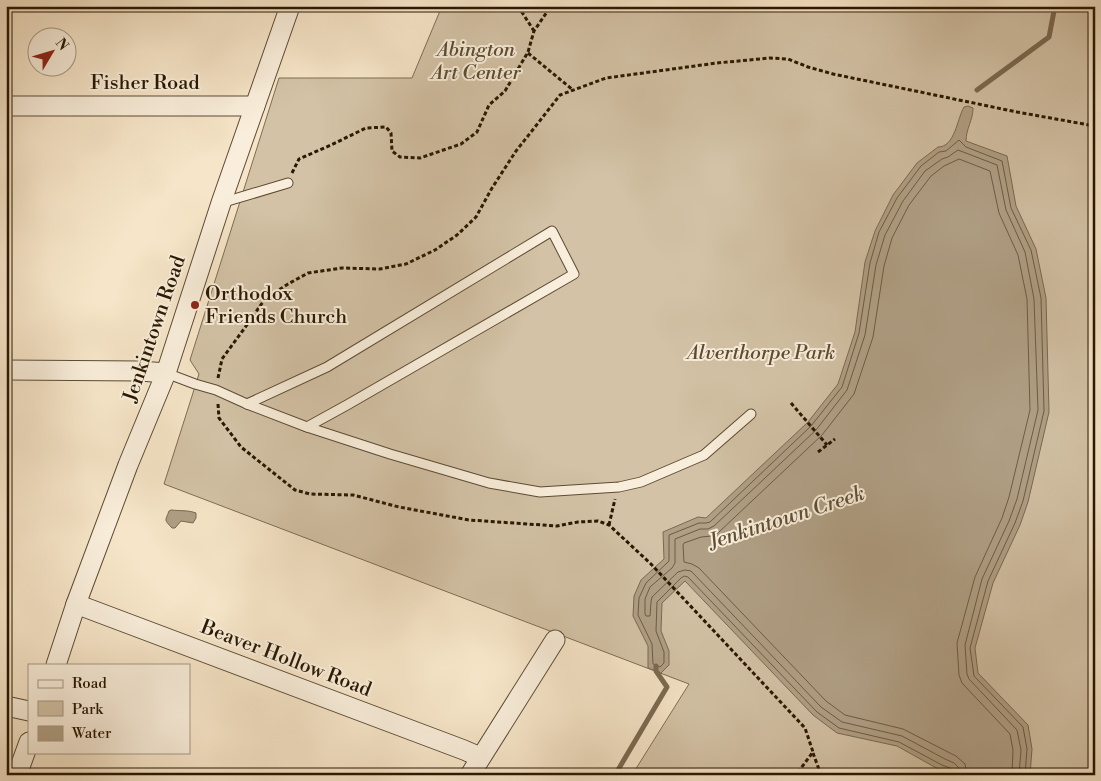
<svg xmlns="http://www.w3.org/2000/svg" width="1101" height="781" viewBox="0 0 1101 781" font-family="'Libre Bodoni',serif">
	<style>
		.green { fill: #d3c2a6; stroke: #7e6d54 }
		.water { fill: #b09f85; stroke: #7a6951 }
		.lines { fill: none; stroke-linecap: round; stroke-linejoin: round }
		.shore { stroke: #6c5c44; stroke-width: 1 }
		.stream { stroke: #7a6951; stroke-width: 5 }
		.service-casing { stroke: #5c4b34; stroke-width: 11 }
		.minor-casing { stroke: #5c4b34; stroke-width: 21 }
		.path { stroke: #281802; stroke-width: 3; stroke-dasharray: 4 2.5; stroke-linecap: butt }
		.service { stroke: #f9eedb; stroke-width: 9 }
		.minor { stroke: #f9eedb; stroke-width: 19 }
		.poi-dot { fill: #8f2418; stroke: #f9eedb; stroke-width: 2 }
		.labels { text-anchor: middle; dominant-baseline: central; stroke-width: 4; stroke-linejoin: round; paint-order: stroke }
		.park-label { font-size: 20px; font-style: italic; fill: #5b4b33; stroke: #f9eedb }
		.street-label { font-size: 20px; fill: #281802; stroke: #f9eedb }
		.poi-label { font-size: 20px; fill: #281802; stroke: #f9eedb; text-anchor: start }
		.water-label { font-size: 21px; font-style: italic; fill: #5e4e36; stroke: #f9eedb }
	</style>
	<rect width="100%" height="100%" fill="#f6e5c8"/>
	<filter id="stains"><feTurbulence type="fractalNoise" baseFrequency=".004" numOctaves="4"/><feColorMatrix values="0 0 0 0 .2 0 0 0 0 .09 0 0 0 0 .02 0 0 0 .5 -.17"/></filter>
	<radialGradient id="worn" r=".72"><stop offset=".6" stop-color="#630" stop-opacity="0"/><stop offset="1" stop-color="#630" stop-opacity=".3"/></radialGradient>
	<polygon class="green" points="442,6 1095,6 1095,775 632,775 689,684 164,484 199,374 190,360 279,78 412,78"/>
	<g class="water">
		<path d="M968 106 973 108C973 120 966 129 966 141L1007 156 1016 206 1036 249 1046 298 1049 412 1028 502 1020 525 993 583 975 648 978 673 1028 725 1032 749 1030 775H954L940 770 897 746 837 733 813 715 685 581 662 603 661 631 669 651V665L661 673 648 668V646L633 616 634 596 641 580 664 559 663 532 698 517 706 518 808 422 838 384 855 332 865 262 875 231 893 195 917 163 938 147C955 147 957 119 964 107Z"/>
		<path d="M171 510C180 511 188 510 196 513V518L193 523 181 521 175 528H172C164 519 165 522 169 511Z"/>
	</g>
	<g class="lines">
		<g class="shore">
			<polyline points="953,775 953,771 950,768 942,765 899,742 839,728 817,712 688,577 684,576 681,578 657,602 656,631 664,652 664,663 660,667 653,664 652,644 638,615 639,598 646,583 669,561 669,535 699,523 706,523 710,522 811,426 842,387 859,333 870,263 879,232 897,198 921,166 939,152 946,151 959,140 966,147 1002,161 1011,208 1031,250 1041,298 1044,411 1023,501 1015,523 988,581 970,648 974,676 1023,727 1027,749 1025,775"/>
			<polyline points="959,775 959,768 954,763 945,759 902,736 842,722 821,707 691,571 685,570 678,572 652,597 651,602 650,616 646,616 645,614 645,599 650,587 672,568 675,563 675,539 700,529 708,529 714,526 816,430 847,390 865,335 876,265 885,235 903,201 925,171 942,159 948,157 958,150 997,165 1006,210 1025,252 1034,299 1038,410 1017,499 1009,521 982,579 965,645 967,674 969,679 1017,730 1021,750 1019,775"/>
			<polyline points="967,775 965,764 956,756 948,752 903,729 845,715 826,701 699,568 692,564 684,562 683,545 684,543 701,537 712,536 719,532 822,435 854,394 873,337 884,266 892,238 909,205 931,176 944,166 959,159 990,171 999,213 1018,255 1027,299 1030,410 1009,497 1002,518 975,577 957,643 959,675 962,683 1010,734 1013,750 1012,775"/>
		</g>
		<g class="stream">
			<polyline points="977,90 1049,37 1055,6"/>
			<polyline points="615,775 667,687 656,671 656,666"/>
		</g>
		<g class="service-casing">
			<g id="service">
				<polyline points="221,203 288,183"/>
				<polyline points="166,373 195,384 216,390 247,404 307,427 390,454 489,483 540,492 619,487 641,482 704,455 751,414"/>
				<polyline points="247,404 327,367 552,231 574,274 347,405 307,427"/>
			</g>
		</g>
		<g class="minor-casing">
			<g id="minor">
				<polyline points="6,106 255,106"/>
				<polyline points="6,370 140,371 166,373"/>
				<polyline points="76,604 464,750 480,757"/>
				<polyline points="56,665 76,604 128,465 166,373 221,203 290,6"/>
				<polyline points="6,706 29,711"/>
				<polyline points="17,775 29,742"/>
				<polyline points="470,775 555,640"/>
			</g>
		</g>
		<g class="path">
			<polyline points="518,6 534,31"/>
			<polyline points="528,53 573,90"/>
			<polyline points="292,173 299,159 331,145 366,128 386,127 391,133 392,151 400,157 420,158 461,144 477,132 489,105 505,91 528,52 534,31 551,6"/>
			<polyline points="218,378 222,359 244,329 265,299 288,284 308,273 342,268 380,269 406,264 435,250 457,235 476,217 492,188 516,151 535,127 560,95 606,78 717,63 770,58 788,59 808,67 833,74 1017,112 1095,126"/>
			<polyline points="791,403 827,445"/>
			<polyline points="218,404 219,418 241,447 295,490 310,494 353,495 399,507 469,520 557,526 578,522 598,521 609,525 651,564 805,728 813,752 796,775"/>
			<polyline points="818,452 835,439"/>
			<polyline points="609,525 615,499"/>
			<polyline points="813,753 821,775"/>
		</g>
		<use href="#service" class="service"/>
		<use href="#minor" class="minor"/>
	</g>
	<circle class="poi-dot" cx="195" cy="305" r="5"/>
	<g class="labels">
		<g class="park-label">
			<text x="476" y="50">Abington<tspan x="476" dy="23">Art Center</tspan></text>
			<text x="761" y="353">Alverthorpe Park</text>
		</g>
		<g class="street-label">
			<text x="145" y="83">Fisher Road</text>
			<text transform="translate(155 329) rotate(-71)">Jenkintown Road</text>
			<text transform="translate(286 659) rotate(21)">Beaver Hollow Road</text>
		</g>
		<g class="poi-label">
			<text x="205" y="294">Orthodox<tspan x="205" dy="23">Friends Church</tspan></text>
		</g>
		<g class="water-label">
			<text transform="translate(787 518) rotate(-18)">Jenkintown Creek</text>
		</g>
	</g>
	<rect width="1101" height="781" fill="none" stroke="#f6e5c8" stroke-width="25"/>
	<rect x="8" y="8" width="1086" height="766" fill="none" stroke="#281802" stroke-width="2.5"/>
	<rect x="12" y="12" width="1076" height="756" fill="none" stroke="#281802"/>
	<rect x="28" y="664" width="162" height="90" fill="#f9eedb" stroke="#a59884"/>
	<rect x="38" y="680" width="25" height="8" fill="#f9eedb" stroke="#a59884"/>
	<text x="72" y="688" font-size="15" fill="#281802">Road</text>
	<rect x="38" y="701" width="25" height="15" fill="#d3c2a6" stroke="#a59884"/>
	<text x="72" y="714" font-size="15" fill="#281802">Park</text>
	<rect x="38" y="726" width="25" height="15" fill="#b09f85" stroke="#a59884"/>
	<text x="72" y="738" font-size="15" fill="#281802">Water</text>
	<g transform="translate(52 52) rotate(52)"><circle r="24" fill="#f9eedb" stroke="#a59884"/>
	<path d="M0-4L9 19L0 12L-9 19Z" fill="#8f2418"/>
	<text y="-8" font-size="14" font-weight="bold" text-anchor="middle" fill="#281802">N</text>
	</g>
	<rect width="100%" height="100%" filter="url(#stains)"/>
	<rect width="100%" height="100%" fill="url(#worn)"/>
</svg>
